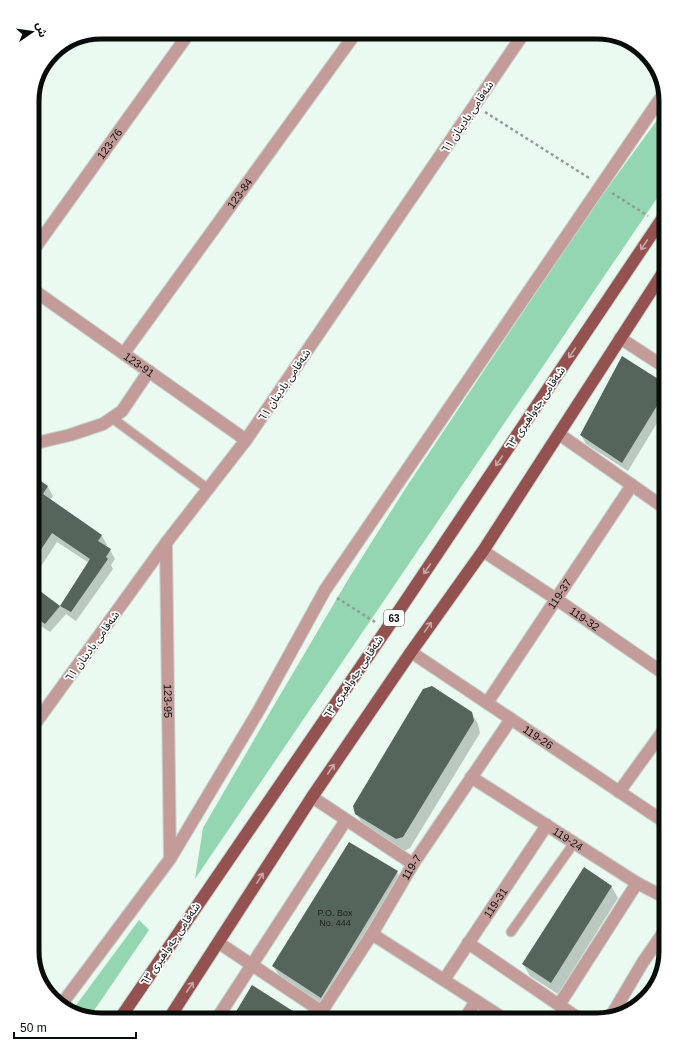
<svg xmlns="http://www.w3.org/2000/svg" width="698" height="1052" viewBox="0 0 698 1052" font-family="Helvetica,'Noto Sans Arabic',sans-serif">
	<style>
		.green { fill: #93d6b1 }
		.shadow { fill: #0003 }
		.building { fill: #56655c }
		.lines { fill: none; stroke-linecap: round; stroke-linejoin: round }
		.service-casing { stroke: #c6d4cb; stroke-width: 11 }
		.minor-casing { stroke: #c6d4cb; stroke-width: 14 }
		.tertiary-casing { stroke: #c6d4cb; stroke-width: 14 }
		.primary-casing { stroke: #c6d4cb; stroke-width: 14 }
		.path { stroke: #929d96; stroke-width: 2.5; stroke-dasharray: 3 3; stroke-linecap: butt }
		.service { stroke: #c39c9a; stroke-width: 9 }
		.minor { stroke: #c39c9a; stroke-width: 12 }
		.tertiary { stroke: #c39c9a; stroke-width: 12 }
		.primary { stroke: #935150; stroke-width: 12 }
		.oneway { stroke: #c9a8a8 }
		.labels { text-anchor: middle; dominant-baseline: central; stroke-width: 3.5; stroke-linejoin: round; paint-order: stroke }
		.number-label { font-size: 9px; fill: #1c231e }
		.shield { fill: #fff; stroke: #525654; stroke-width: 1 }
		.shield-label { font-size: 10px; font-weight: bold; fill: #080d0a }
		.street-label { font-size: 11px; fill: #080d0a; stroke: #fff }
		.rim { fill: none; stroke: #080d0a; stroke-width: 5 }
	</style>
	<rect width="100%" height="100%" fill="#eafaf0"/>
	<g class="green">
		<polygon points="666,108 666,185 195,879 203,828 266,719 349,578 407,486 587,216"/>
		<polygon points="139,920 149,930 89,1018 71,1012"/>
	</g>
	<g class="shadow">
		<polygon points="666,385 666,408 628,471 586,444 581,435"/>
		<polygon points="32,477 48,487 53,496 50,500 102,536 107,545 105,547 110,550 115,559 111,565 113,569 76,621 66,614 50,632 32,620 32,586 61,607 89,563 57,542 32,580"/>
		<polygon points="471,712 478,724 480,733 410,848 404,851 363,825 356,813"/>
		<polygon points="397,872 404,884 328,1009 280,977 273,966"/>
		<polygon points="611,886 618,898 558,994 530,976 523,964"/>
	</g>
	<g class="building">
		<polygon points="622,356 666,384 666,391 622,463 580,435"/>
		<polygon points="32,475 48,486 43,494 102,535 98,541 111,549 106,557 108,559 71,612 60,606 90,559 52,533 32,563"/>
		<polygon points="32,585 60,606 45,624 32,615"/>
		<polygon points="432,686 472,712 474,721 403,837 396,839 355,814 353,806 423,689"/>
		<polygon points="349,842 398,871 321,998 272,966"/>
		<polygon points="584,867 612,886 551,983 522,964"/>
		<polygon points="252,985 307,1020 231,1020"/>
	</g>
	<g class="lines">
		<g class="service-casing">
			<g id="service">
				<polyline points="112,418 208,489"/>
				<polyline points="511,932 574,843"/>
			</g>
		</g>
		<g class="minor-casing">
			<g id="minor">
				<path id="s1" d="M32 252 187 36"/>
				<path id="s2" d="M32 289 246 440"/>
				<path id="s3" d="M124 353 355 34"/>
				<polyline points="559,434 666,509"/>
				<polyline points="32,444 70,435 103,424 122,411 149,371"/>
				<path id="s4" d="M166 543 170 858"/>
				<path id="s5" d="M483 551 556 599 666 675"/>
				<path id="s6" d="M411 652 666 823"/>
				<path id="s7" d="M487 703 632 485"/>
				<path id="s8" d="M471 777 637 883 666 898"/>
				<polyline points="619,792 666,727"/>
				<polyline points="312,797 413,864"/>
				<polyline points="372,934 506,1020"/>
				<polyline points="219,943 321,1011"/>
				<polyline points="468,943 581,1020"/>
				<path id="s9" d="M444 980 547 825"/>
				<polyline points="61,1005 170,859 259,710 325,590 664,93"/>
				<polyline points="559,1005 637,883"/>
				<polyline points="611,1016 643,962 666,929"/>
				<polyline points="216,1020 346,820"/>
				<path id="s10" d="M316 1020 372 934 413 864 511 719"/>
				<polyline points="464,1020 476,1001"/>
			</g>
		</g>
		<g class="tertiary-casing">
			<g id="tertiary">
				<polyline points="620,338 666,368"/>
				<polyline points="32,728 166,543 246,440 524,33"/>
			</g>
		</g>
		<g class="primary-casing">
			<g id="primary">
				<polyline points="119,1020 386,630 666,213"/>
				<polyline points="168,1020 312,797 411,652 483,551 666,268"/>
			</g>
		</g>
		<g class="path">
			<polyline points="485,112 589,178"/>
			<polyline points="612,193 648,216"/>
			<polyline points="337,598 375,622"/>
		</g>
		<use href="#service" class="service"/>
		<use href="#minor" class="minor"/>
		<use href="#tertiary" class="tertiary"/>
		<use href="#primary" class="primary"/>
	</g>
	<defs><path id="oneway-shaft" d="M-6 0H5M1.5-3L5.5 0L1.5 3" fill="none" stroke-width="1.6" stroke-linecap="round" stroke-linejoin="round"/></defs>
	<g class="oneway">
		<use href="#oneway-shaft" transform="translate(644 245) rotate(124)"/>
		<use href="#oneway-shaft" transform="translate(572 353) rotate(124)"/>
		<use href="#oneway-shaft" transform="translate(499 461) rotate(124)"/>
		<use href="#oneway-shaft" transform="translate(427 569) rotate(124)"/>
		<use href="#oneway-shaft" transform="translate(428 627) rotate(-55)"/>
		<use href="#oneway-shaft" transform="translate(331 769) rotate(-56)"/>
		<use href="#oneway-shaft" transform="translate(260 878) rotate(-58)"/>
		<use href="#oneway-shaft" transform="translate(190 987) rotate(-56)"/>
	</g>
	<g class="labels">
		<g class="number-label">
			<text x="335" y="913">P.O. Box<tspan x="335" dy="10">No. 444</tspan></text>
		</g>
		<rect class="shield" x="384" y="610" width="20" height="16" rx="3"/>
		<g class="shield-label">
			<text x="394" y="618">63</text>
		</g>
		<g class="street-label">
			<text transform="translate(467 117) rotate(-56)">شەقامی بادینان ٦١</text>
			<text stroke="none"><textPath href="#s1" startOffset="133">123-76</textPath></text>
			<text stroke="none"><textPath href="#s3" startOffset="197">123-84</textPath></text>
			<text stroke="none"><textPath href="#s2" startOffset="131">123-91</textPath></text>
			<text transform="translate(284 385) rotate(-56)">شەقامی بادینان ٦١</text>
			<text transform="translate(535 408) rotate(-56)">شەقامی جەواهیری ٦٣</text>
			<text stroke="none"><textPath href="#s7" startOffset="131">119-37</textPath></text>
			<text stroke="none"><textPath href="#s5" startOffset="122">119-32</textPath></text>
			<text transform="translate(92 646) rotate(-54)">شەقامی بادینان ٦١</text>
			<text transform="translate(353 677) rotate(-56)">شەقامی جەواهیری ٦٣</text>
			<text stroke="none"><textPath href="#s4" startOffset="158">123-95</textPath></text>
			<text stroke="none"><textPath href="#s6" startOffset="153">119-26</textPath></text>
			<text stroke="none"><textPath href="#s8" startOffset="115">119-24</textPath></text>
			<text stroke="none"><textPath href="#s10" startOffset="180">119-7</textPath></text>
			<text stroke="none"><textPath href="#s9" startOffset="93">119-31</textPath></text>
			<text transform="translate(170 944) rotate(-56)">شەقامی جەواهیری ٦٣</text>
		</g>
	</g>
	<path d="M0 0H698V1052H0ZM101 39H597A62 62 0 0 1 659 101V951A62 62 0 0 1 597 1013H101A62 62 0 0 1 39 951V101A62 62 0 0 1 101 39Z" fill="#fff" fill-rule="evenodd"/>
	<path class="rim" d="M101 39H597A62 62 0 0 1 659 101V951A62 62 0 0 1 597 1013H101A62 62 0 0 1 39 951V101A62 62 0 0 1 101 39Z"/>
	<g transform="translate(32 32) rotate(77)" stroke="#ffffff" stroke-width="3" paint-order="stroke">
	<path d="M0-3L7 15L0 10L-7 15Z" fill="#080d0a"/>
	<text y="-6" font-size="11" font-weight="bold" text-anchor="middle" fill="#080d0a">ش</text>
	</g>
	<path d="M14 1032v6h122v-6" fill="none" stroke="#080d0a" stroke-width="2"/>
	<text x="20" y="1032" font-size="12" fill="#080d0a" stroke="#ffffff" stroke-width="3" paint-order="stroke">50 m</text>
</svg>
